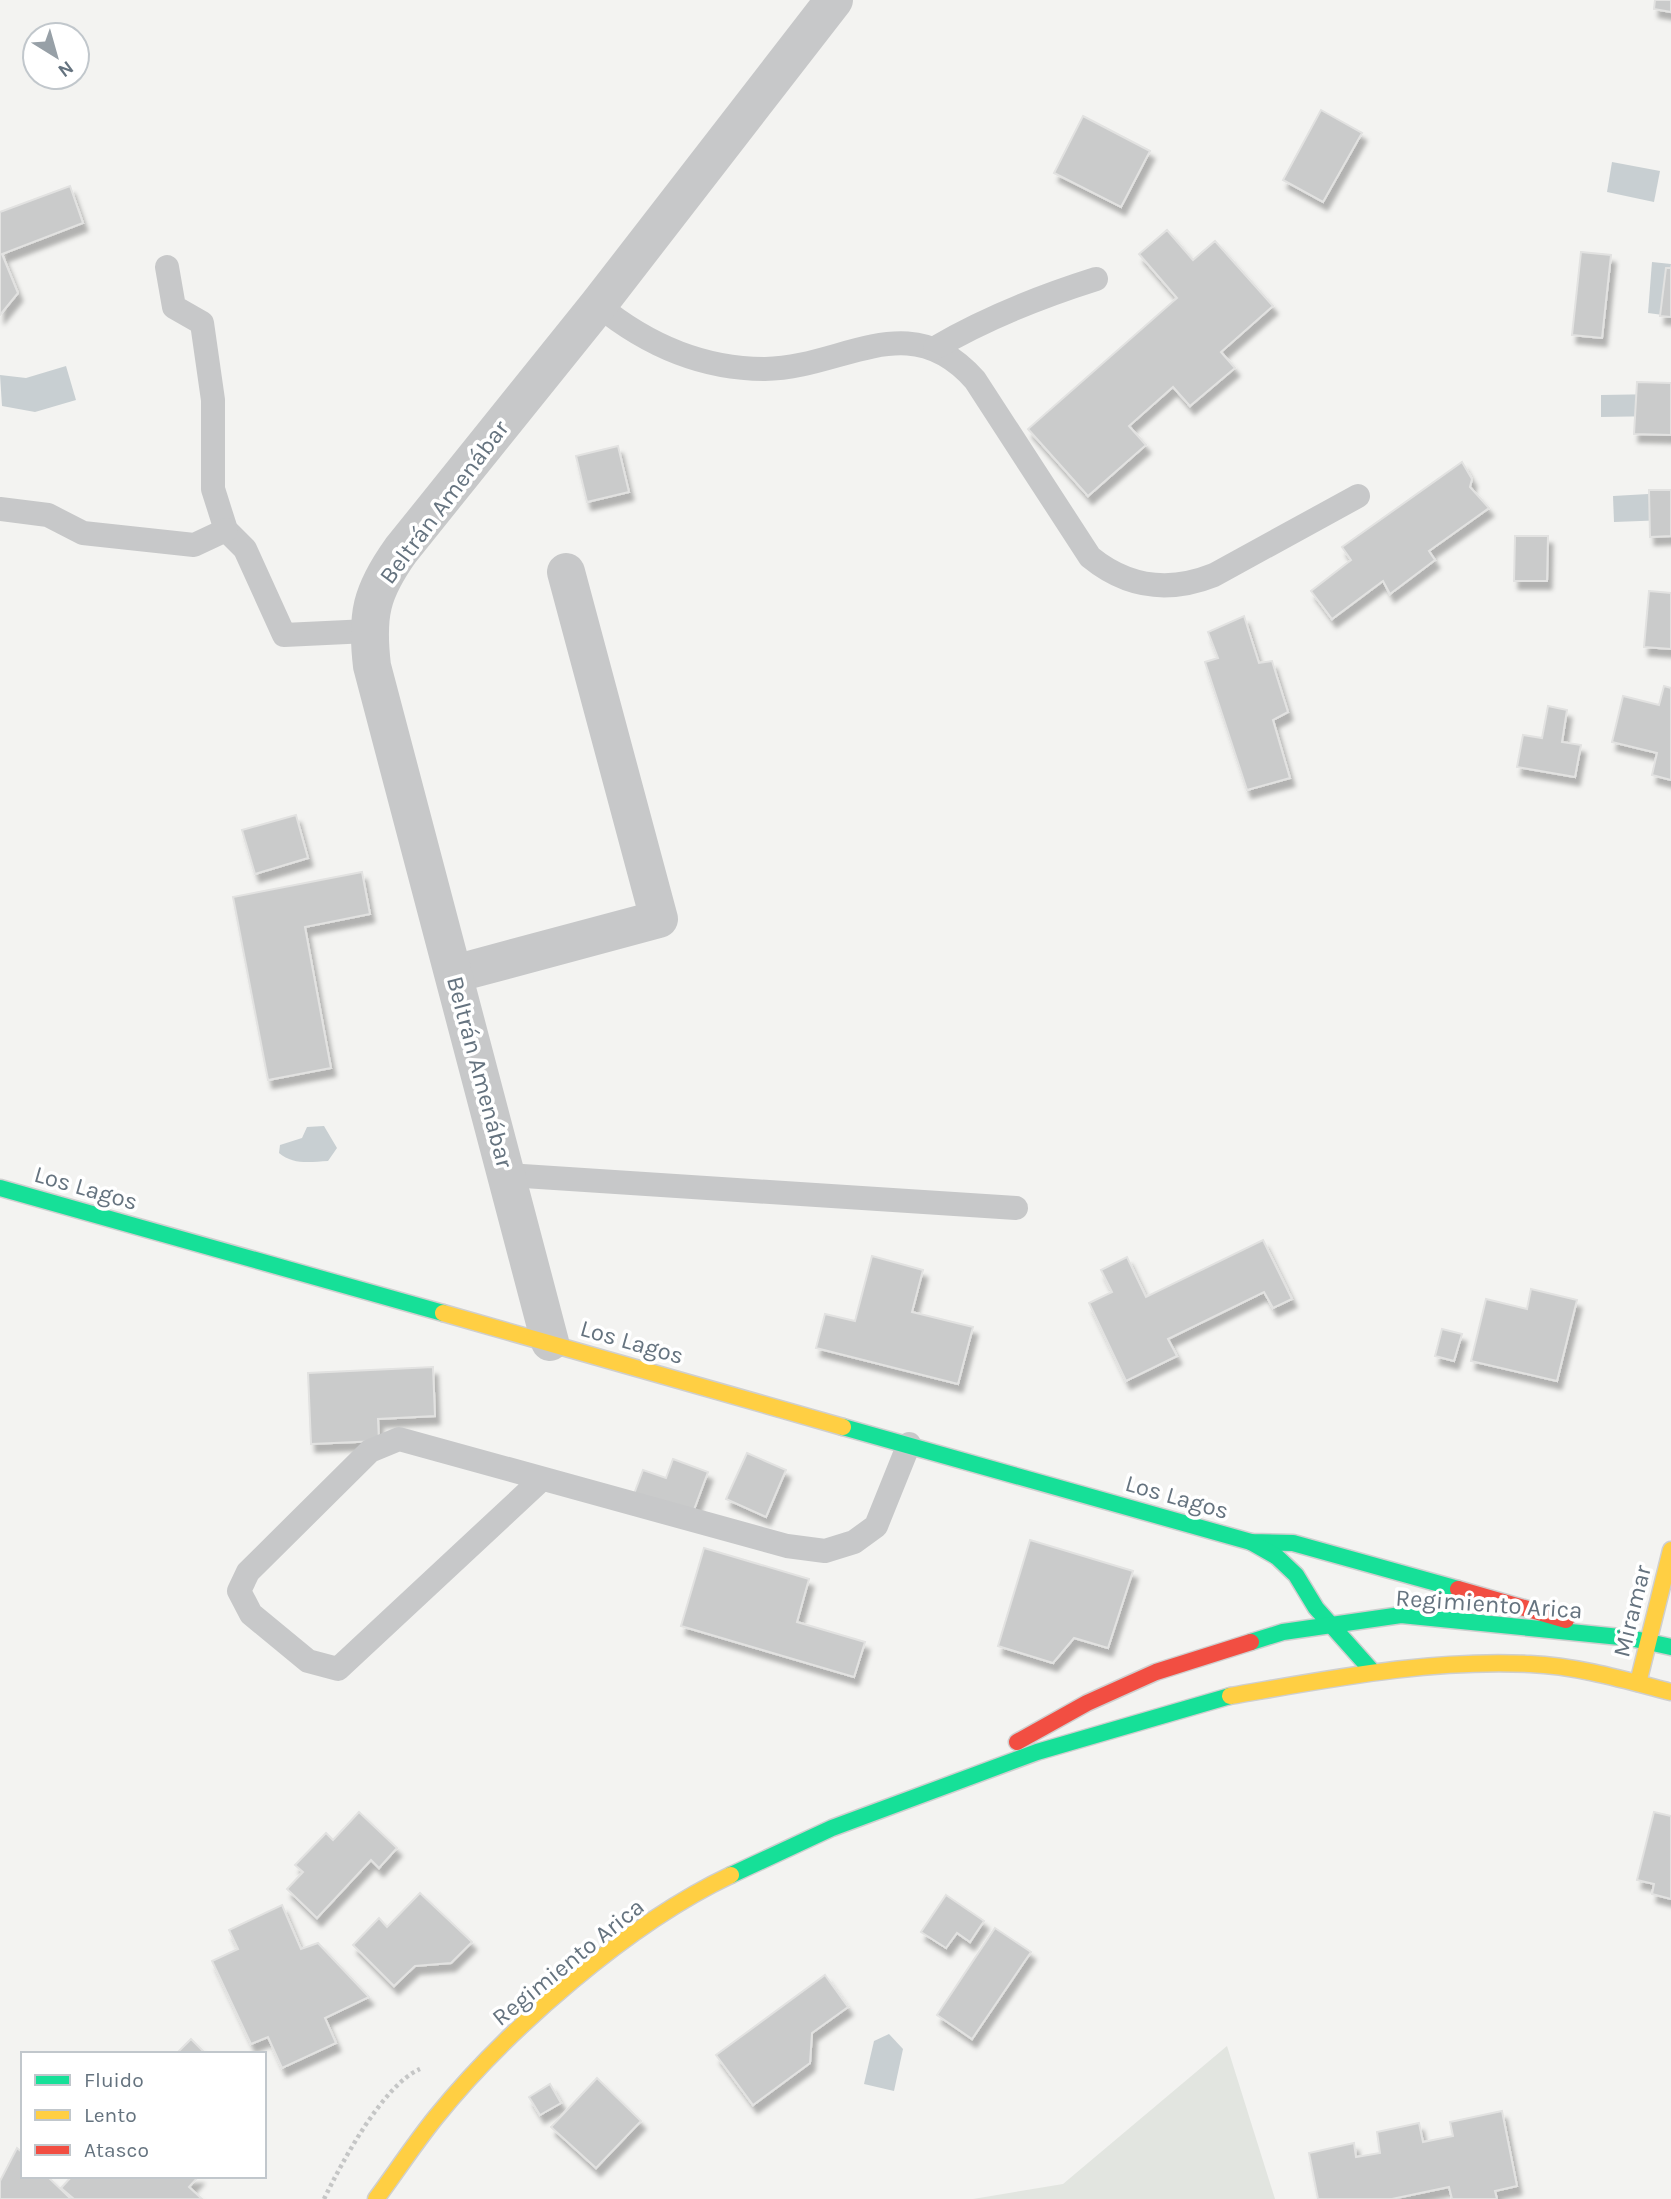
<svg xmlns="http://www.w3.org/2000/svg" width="1671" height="2199" viewBox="0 0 1671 2199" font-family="Karla,sans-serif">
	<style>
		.green { fill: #e2e5e0 }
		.water { fill: #c8cfd2 }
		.building { fill: #cacbcb; stroke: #e2e2e1; stroke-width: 2; filter: url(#shadow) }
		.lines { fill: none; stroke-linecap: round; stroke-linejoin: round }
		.fast-casing { stroke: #cfcfcf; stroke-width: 19 }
		.slow-casing { stroke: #cfcfcf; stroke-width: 19 }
		.jam-casing { stroke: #cfcfcf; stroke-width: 19 }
		.path { stroke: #c5c6c6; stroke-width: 4.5; stroke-dasharray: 3.5 3.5; stroke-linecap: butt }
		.lane { stroke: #c7c8c9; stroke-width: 24 }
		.street { stroke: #c7c8c9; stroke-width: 38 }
		.fast { stroke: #16e098; stroke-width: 16 }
		.slow { stroke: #ffcf43; stroke-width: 16 }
		.jam { stroke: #f24e42; stroke-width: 16 }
		.labels { text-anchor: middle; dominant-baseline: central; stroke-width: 7; stroke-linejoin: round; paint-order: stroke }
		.street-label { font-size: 24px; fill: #65737f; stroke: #fff }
	</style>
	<defs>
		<filter id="shadow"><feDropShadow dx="4.5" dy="8" stdDeviation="2" flood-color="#0004"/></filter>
	</defs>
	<rect width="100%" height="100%" fill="#f3f3f1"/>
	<polygon class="green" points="1227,2046 1275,2199 973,2199 1063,2184"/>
	<g class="water">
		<polygon points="1612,162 1660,171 1654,202 1607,192"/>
		<polygon points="1652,262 1671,264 1663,315 1648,313"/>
		<polygon points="66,366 76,400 35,412 2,406 0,375 26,378"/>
		<polygon points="1660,394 1660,416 1601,417 1601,395"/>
		<polygon points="1666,493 1667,520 1614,522 1613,496"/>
		<path d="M324 1126 337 1148 328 1161C310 1162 293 1165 279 1153L280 1145 302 1138 307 1127Z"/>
		<polygon points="889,2034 903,2049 894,2091 864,2084 874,2041"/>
	</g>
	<g class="building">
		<polygon points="1655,0 1671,0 1671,12 1654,9"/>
		<polygon points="1321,110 1362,133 1323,202 1283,180"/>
		<polygon points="1083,116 1150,151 1121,207 1054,173"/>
		<polygon points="70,186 83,223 2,254 18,293 0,315 0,212"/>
		<polygon points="1167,230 1193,260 1215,241 1273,306 1221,352 1235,368 1190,406 1173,387 1129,426 1146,445 1088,496 1028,429 1177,298 1139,254"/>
		<polygon points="1581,252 1611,255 1602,338 1572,335"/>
		<polygon points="1666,268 1671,268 1671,317 1660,316"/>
		<polygon points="1637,382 1671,383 1671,435 1634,434"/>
		<polygon points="618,446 629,492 587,502 576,456"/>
		<polygon points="1462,462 1472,479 1470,487 1489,508 1429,551 1435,560 1390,594 1383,581 1332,619 1311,591 1351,560 1342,547"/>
		<polygon points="1649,490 1671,490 1671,536 1650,537"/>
		<polygon points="1515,536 1548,536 1547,581 1514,581"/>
		<polygon points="1649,591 1671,593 1671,649 1644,647"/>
		<polygon points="1244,616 1259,663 1272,661 1288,712 1273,720 1290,778 1247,790 1205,662 1218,658 1208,632"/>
		<polygon points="1664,686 1671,688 1671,780 1652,775 1657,753 1612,742 1623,696 1659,705"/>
		<polygon points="1548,706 1567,710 1562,742 1581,745 1575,777 1517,767 1523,735 1542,738"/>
		<polygon points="296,815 308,858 255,874 242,830"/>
		<polygon points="362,872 370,914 305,927 331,1068 268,1080 233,897"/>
		<polygon points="1263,1240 1292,1299 1273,1308 1264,1292 1168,1339 1177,1356 1126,1381 1089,1303 1112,1292 1101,1270 1127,1257 1146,1297"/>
		<polygon points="872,1256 923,1270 912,1312 973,1327 958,1384 816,1348 825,1314 855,1321"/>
		<polygon points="1531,1289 1577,1300 1557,1381 1471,1361 1486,1299 1527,1309"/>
		<polygon points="1442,1329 1462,1334 1454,1361 1435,1356"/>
		<polygon points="433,1367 435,1416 378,1419 379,1441 311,1444 308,1373"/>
		<polygon points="747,1453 786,1470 766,1517 726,1499"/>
		<polygon points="673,1459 708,1472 692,1515 634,1494 643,1470 666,1478"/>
		<polygon points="1030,1540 1133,1571 1108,1648 1074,1638 1053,1663 998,1646"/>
		<polygon points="704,1548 809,1579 797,1622 865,1642 854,1677 681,1626"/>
		<polygon points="359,1812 397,1848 379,1868 371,1860 317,1918 287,1889 303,1872 295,1865 326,1833 333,1840"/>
		<polygon points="1654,1812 1671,1816 1671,1899 1652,1894 1654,1884 1637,1880"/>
		<polygon points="420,1893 472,1942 451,1963 415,1966 394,1986 353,1945 379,1918 387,1927"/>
		<polygon points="946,1895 984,1921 970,1942 957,1933 946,1948 921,1932"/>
		<polygon points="282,1905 301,1949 318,1943 369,1997 325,2018 336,2043 282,2068 268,2037 251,2044 212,1961 238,1949 229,1930"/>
		<polygon points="995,1928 1031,1952 972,2039 937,2015"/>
		<polygon points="825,1975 848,2007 812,2033 810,2063 753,2105 716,2055"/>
		<polygon points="191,2039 206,2054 176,2054"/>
		<polygon points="597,2078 641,2121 596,2168 551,2127"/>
		<polygon points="550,2084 561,2103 540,2115 529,2097"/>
		<polygon points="1502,2111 1517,2186 1495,2191 1497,2199 1452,2199 1449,2187 1392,2199 1318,2199 1309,2153 1354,2143 1356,2157 1380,2153 1377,2132 1419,2123 1423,2142 1453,2136 1450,2122"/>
		<polygon points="17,2148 23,2153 23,2176 47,2176 71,2199 0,2199 0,2181"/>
		<polygon points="72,2176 199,2176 189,2187 202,2199 74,2199 61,2188"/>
	</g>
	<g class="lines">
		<g class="fast-casing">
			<g id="fast">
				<polyline points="0,1188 443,1313"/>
				<polyline points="843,1427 1251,1542 1293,1543 1458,1589"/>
				<polyline points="1251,1542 1277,1557 1296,1575 1316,1608 1373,1672"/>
				<polyline points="1251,1642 1283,1632 1401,1615 1630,1638 1671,1647"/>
				<polyline points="731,1875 832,1828 1037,1752 1230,1696"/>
			</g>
		</g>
		<g class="slow-casing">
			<g id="slow">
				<polyline points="443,1313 843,1427"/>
				<polyline points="1638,1683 1671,1550"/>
				<path d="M1230 1696C1330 1679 1429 1659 1530 1664 1578 1666 1625 1680 1671 1692"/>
				<path d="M376 2199C396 2172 415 2143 436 2117 507 2029 629 1923 731 1875"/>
			</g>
		</g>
		<g class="jam-casing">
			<g id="jam">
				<polyline points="1458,1589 1566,1620"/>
				<polyline points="1017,1742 1087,1703 1156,1672 1251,1642"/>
			</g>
		</g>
		<path class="path" d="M324 2199C342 2162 383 2085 420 2069"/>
		<g class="lane">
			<polyline points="167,267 174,307 202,323 213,400 213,489 226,530 245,549 284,635 368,631"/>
			<path d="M598 305C647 345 701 369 765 369 843 368 909 305 975 380L1090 557C1128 588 1169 593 1214 575L1358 496"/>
			<path d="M935 348C986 318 1039 297 1096 279"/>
			<polyline points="0,509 48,515 83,533 194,545 226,530"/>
			<polyline points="507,1175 1016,1208"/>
			<polyline points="542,1479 338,1669 308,1661 251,1614 239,1591 248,1572 370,1451 399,1439 787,1546 825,1551 854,1542 876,1526 909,1444"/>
		</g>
		<g class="street">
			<polyline points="454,974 659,919 566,572"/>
			<path d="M550 1342 372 666C366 615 371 592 401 550L598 305 834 0"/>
		</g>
		<use href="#fast" class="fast"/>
		<use href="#slow" class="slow"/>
		<use href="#jam" class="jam"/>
	</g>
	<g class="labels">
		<g class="street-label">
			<text transform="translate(444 502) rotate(-53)">Beltrán Amenábar</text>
			<text transform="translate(480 1072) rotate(75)">Beltrán Amenábar</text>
			<text transform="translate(86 1188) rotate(16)">Los Lagos</text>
			<text transform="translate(632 1342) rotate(16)">Los Lagos</text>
			<text transform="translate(1177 1497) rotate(16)">Los Lagos</text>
			<text transform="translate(1489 1604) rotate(4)">Regimiento Arica</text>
			<text transform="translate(1632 1611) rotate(-76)">Miramar</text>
			<text transform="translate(568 1962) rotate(-39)">Regimiento Arica</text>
		</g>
	</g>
	<rect x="21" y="2052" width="245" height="126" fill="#ffffff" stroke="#c1c7cc" stroke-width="2"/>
	<rect x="35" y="2075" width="35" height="10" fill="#16e098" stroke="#c1c7cc" stroke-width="2"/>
	<text x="84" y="2087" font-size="21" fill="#65737f">Fluido</text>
	<rect x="35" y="2110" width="35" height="10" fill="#ffcf43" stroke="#c1c7cc" stroke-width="2"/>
	<text x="84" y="2122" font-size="21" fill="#65737f">Lento</text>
	<rect x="35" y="2145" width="35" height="10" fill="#f24e42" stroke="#c1c7cc" stroke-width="2"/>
	<text x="84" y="2157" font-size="21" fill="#65737f">Atasco</text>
	<g transform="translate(56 56) rotate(143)"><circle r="33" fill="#ffffff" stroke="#c1c7cc" stroke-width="2"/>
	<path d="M0-5L12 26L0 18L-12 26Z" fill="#97a0a7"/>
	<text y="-10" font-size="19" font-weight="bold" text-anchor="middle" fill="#65737f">N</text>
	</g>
</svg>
